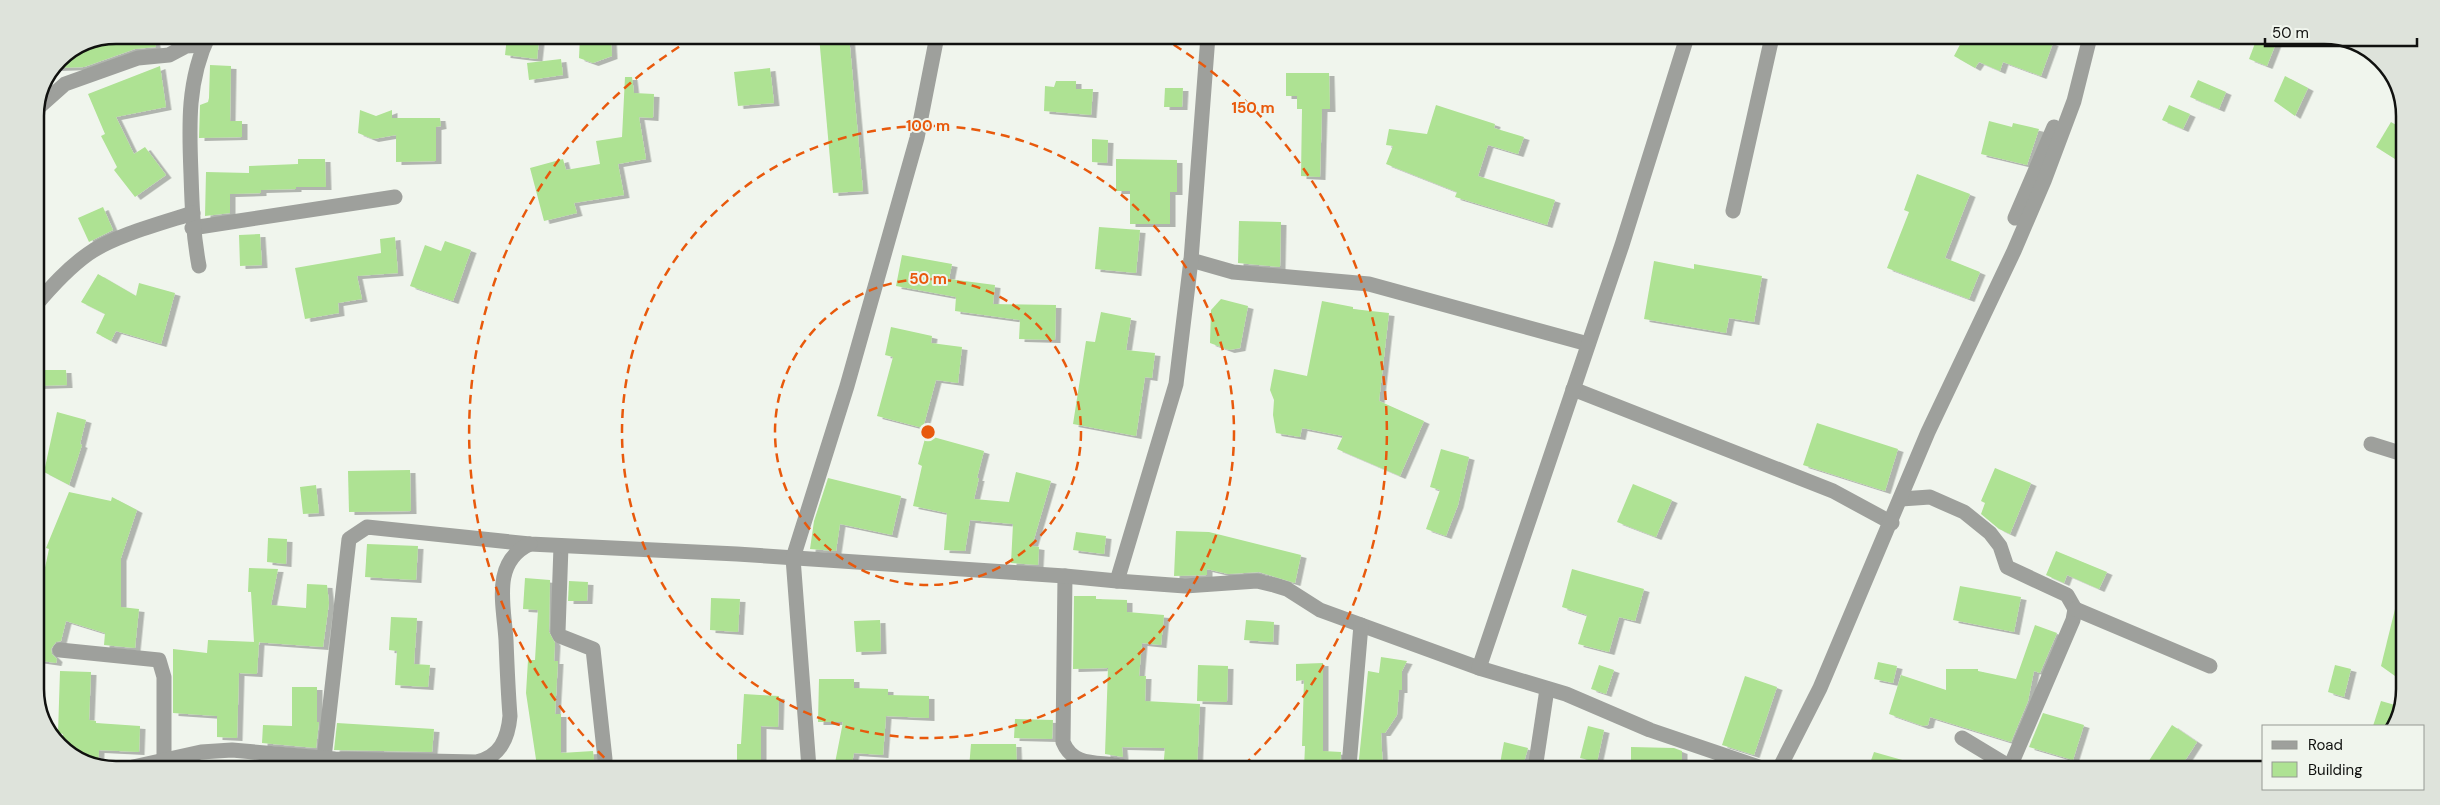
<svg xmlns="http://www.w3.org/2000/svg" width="2440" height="805" viewBox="0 0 2440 805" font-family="'DM Sans',sans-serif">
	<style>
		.building { fill: #aee293; filter: url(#shadow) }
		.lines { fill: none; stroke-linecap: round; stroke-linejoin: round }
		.minor { stroke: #9ea09c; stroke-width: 15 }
		.ring { fill: none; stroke: #e8590c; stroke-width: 2.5; stroke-dasharray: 9 6 }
		.rim { fill: none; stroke: #10110f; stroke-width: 2.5 }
		.centre { fill: #e8590c; stroke: #f0f5ed; stroke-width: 2.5 }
		.ring-label { font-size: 15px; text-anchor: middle; font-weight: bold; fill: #e8590c; stroke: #f0f5ed; stroke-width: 4; stroke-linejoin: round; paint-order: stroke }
	</style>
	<defs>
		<filter id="shadow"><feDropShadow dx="5.5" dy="3" stdDeviation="0" flood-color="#0004"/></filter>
	</defs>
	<rect width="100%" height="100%" fill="#f0f5ed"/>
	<g class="building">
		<polygon points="116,35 143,35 144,38 153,37 156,47 135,49 84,67 55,68 59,58"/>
		<polygon points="580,36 611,36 612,56 593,63 579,58"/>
		<polygon points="819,36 849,36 863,191 833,193"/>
		<polygon points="507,37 539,41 537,59 505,55"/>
		<polygon points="1964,37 2037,37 2053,43 2041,76 2003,62 2000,71 1979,62 1975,68 1954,56"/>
		<polygon points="2257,38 2278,38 2267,66 2249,59"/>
		<polygon points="561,59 563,75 529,80 527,63"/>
		<polygon points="210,65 231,66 230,121 242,121 242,137 199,138 200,105 208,102 209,98"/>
		<polygon points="160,66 166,107 116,117 134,154 145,147 166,175 135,197 114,170 117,167 101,136 105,134 88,94"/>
		<polygon points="770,68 774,103 738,106 734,72"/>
		<polygon points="1286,73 1329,73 1330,109 1322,109 1320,177 1301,176 1302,109 1297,109 1297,96 1286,96"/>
		<polygon points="2285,76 2308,88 2295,116 2274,101"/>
		<polygon points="625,77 632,77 634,93 654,94 653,118 639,117 646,159 618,164 624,195 574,203 577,213 544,221 530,168 563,159 566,170 600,164 596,141 622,137"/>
		<polygon points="2198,80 2226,92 2219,109 2190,97"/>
		<polygon points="1056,81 1076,81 1076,89 1093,89 1091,115 1044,111 1045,86 1054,87"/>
		<polygon points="1165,88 1183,88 1182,107 1164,107"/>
		<polygon points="1436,105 1495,124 1494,128 1524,137 1518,154 1488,145 1478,176 1555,200 1547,225 1455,197 1457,192 1386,164 1393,146 1386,145 1389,129 1427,134"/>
		<polygon points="2169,105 2190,114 2183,129 2162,120"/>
		<polygon points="360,110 376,116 392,110 392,118 440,118 441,126 436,127 436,161 396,162 396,135 373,139 358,133"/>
		<polygon points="1989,121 2012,127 2013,123 2039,129 2027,165 1981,154"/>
		<polygon points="2391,122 2405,130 2405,144 2395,159 2376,147"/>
		<polygon points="1092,139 1108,140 1107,163 1092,162"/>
		<polygon points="298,159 325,159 326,187 296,187 296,189 261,190 261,193 230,194 230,213 205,216 206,172 249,173 249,166 298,164"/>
		<polygon points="1116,159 1177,160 1177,192 1170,192 1170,224 1130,224 1130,191 1116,191"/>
		<polygon points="1917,174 1970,194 1945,258 1980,272 1969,299 1887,268 1909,212 1904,210"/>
		<polygon points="103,207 113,230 89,242 78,218"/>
		<polygon points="1239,221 1281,222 1280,267 1238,263"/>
		<polygon points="1099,227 1140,230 1136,273 1095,269"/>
		<polygon points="260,234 262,265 240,266 239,235"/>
		<polygon points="395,237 398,273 357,276 362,299 338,303 339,313 305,319 295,268 381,253 380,239"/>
		<polygon points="445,241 471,250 453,301 410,286 425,245 441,251"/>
		<polygon points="902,255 952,264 949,279 995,285 993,304 1056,305 1055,340 1019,339 1020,320 955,311 956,297 896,286"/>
		<polygon points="1654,261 1694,269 1694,264 1762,276 1754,322 1729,318 1726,333 1644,319"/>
		<polygon points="98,274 136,296 139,283 175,293 161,344 116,331 111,341 96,333 105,314 81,302"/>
		<polygon points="1221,299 1248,306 1240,348 1229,350 1210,343 1211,310"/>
		<polygon points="1322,301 1353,307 1353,309 1389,313 1379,401 1424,421 1400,476 1337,449 1343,436 1302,428 1300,437 1276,433 1273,415 1274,400 1270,390 1274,369 1307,376"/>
		<polygon points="1101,312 1131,318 1126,350 1155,353 1152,378 1145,377 1136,436 1073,424 1086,341 1095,342"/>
		<polygon points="891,327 932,336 931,343 962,347 958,383 936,380 923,428 877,416 893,357 885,355"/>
		<polygon points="35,370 66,370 67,385 35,386"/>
		<polygon points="57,412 86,420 80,444 82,445 69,485 44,472"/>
		<polygon points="1817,423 1898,449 1885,491 1803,465"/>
		<polygon points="926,435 984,451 977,478 979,478 974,499 1009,502 1016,472 1051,481 1032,546 1039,547 1038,565 1011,563 1013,524 970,520 965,551 944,550 947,513 913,506 922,466 918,464"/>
		<polygon points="1441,449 1469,457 1458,505 1446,536 1426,529 1440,490 1430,487"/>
		<polygon points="1995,468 2031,483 2010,534 1999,529 1981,514 1985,503 1981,501"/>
		<polygon points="410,470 411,511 349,512 348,471"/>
		<polygon points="828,478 901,496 892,535 840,524 836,551 810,549 814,521"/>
		<polygon points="1633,484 1672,500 1656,537 1617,522"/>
		<polygon points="316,485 319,513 303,514 300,487"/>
		<polygon points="69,492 111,501 112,497 137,510 121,558 121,607 139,609 135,648 104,645 105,633 66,621 61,641 56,642 51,649 52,654 57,659 56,663 35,660 35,614 49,549 46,548"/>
		<polygon points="1176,531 1209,532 1301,555 1295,583 1259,572 1228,574 1207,569 1207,575 1174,576"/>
		<polygon points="1076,532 1106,536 1104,554 1073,550"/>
		<polygon points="268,538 287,539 286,564 267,562"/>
		<polygon points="367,544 418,546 416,580 365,577"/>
		<polygon points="2056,551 2107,572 2099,589 2067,575 2064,583 2046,575"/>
		<polygon points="249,568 278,569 271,605 306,608 307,584 327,585 329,603 323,647 254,642 251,592 248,592"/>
		<polygon points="1572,569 1644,589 1635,621 1619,617 1609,652 1578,644 1587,615 1562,607"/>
		<polygon points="525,578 550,580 549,632 555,643 554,661 558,661 555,714 561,714 561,753 593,751 595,768 537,766 526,693 528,660 535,660 538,610 523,609"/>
		<polygon points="569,581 588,582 587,601 568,601"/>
		<polygon points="1960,586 2021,597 2014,632 1953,620"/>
		<polygon points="1074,596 1096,596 1096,599 1127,600 1127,612 1164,615 1161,645 1142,643 1139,676 1146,676 1145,701 1200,704 1197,769 1163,769 1165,748 1122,747 1123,757 1105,754 1108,668 1073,669"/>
		<polygon points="711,598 740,599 738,632 710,630"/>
		<polygon points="2396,605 2403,606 2402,681 2381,666"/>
		<polygon points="391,617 417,618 414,664 430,665 428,687 395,685 397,651 389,650"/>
		<polygon points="880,620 881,651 856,652 854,621"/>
		<polygon points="1246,620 1274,622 1273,642 1244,640"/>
		<polygon points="2035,625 2057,633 2040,673 2034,671 2028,701 2011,742 1930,717 1928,725 1923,726 1889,714 1901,675 1946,690 1946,669 1978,669 1978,671 2016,679"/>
		<polygon points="208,640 259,642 257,674 239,673 237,738 217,737 217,716 173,713 173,649 207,653"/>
		<polygon points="1381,657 1407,661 1402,671 1402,690 1399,690 1397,715 1385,733 1381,733 1383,769 1358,769 1368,671 1379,673"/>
		<polygon points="1878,662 1897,666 1893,683 1874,679"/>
		<polygon points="1323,663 1323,751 1341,752 1340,769 1304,769 1305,746 1302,746 1304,680 1296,681 1296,664"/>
		<polygon points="1198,665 1228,666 1227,702 1197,701"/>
		<polygon points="1599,665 1614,670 1606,694 1591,689"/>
		<polygon points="2335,665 2351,669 2344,697 2328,692"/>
		<polygon points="60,671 91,672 89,720 96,721 96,723 140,726 139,752 99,750 98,767 94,767 62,746 63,734 58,733"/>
		<polygon points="1745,676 1777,687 1754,755 1722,745"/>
		<polygon points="819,679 854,679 854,688 888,689 888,695 929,696 929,718 886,716 883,755 854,753 851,768 834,768 843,722 818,722"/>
		<polygon points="292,687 317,687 317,722 319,722 316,748 262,743 263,725 292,726"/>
		<polygon points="744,694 779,696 778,727 761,726 761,768 737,768 737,744 741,744"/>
		<polygon points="2381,701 2402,707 2402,711 2392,726 2373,726"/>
		<polygon points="2043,713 2084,725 2073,760 2029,747"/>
		<polygon points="1015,719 1053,720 1052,739 1014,738"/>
		<polygon points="337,723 434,729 432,752 334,750"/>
		<polygon points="2172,725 2197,742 2179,770 2143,770"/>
		<polygon points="1588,726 1604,730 1597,762 1580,758"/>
		<polygon points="1504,742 1528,748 1522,769 1499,769"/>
		<polygon points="971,744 1016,744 1017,768 969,768"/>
		<polygon points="1631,747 1674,748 1682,751 1682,769 1631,769"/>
		<polygon points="1874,752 1920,765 1919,769 1868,769"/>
	</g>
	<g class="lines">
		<g class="minor">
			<polyline points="38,108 65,84 138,58 169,55 186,46 204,45"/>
			<polyline points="1733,211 1772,37"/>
			<polyline points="2015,218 2054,127"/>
			<polyline points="192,228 395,197"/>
			<polyline points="1191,260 1233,272 1369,284 1588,344"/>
			<path d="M199 266C193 234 192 206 191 174 189 126 187 80 209 35"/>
			<path d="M35 306C51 287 67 269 88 254 113 236 162 223 193 213"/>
			<polyline points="1573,389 1833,491 1892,523"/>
			<polyline points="2371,444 2403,454"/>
			<polyline points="1901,499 1930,497 1964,512 1990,533 2000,546 2007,567 2067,595 2075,609 2073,620 2010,767 2017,770"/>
			<polyline points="561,546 558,632 560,636 593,649 605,759"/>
			<path d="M1065 576 1063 742C1075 771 1105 759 1129 768"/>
			<polyline points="1117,581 1185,586 1257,581 1274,585 1287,589 1320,610 1479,668 1566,694 1650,730 1765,769"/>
			<polyline points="2075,609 2210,666"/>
			<polyline points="60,650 159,660 164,677 164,760"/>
			<polyline points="1479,668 1622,245 1687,37"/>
			<polyline points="1962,738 2010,767"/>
			<polyline points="324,758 349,539 367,527 530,544 737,554 1065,576 1117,581 1176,384 1191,260 1208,36"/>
			<polyline points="1349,766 1361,625"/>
			<path d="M133 767 201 752 232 750 335 759 476 762C500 757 508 739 510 716 508 691 507 666 506 640 504 606 491 562 530 544"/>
			<polyline points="809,768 793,558 847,386 917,138 937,36"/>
			<polyline points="1535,769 1547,689"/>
			<polyline points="1779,769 1820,688 1928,432 2014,251 2044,181 2074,101 2090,37"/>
		</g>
	</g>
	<g class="ring">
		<circle cx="928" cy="432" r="153"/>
		<circle cx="928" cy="432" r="306"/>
		<path d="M615 768A459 459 0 0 1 695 37M1161 37A459 459 0 0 1 1241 768"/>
	</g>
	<path d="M0 0H2440V805H0ZM116 44H2324A72 72 0 0 1 2396 116V689A72 72 0 0 1 2324 761H116A72 72 0 0 1 44 689V116A72 72 0 0 1 116 44Z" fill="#dee3db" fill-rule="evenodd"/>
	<path class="rim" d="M116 44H2324A72 72 0 0 1 2396 116V689A72 72 0 0 1 2324 761H116A72 72 0 0 1 44 689V116A72 72 0 0 1 116 44Z"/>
	<circle cx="928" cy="432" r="8" class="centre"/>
	<g class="ring-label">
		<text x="1253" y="113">150 m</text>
		<text x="928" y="131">100 m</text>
		<text x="928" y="284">50 m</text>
	</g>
	<rect x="2262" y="725" width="162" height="65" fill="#f0f5ed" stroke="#969a94"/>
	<rect x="2272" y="741" width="25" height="8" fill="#9ea09c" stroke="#969a94"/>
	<text x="2308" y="750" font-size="15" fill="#10110f">Road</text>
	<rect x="2272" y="762" width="25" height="15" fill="#aee293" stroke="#969a94"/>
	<text x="2308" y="775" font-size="15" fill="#10110f">Building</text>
	<path d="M2265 38v8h152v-8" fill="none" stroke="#10110f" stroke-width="2.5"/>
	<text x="2272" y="38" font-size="15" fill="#10110f" stroke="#f0f5ed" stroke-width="4" paint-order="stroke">50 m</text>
</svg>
